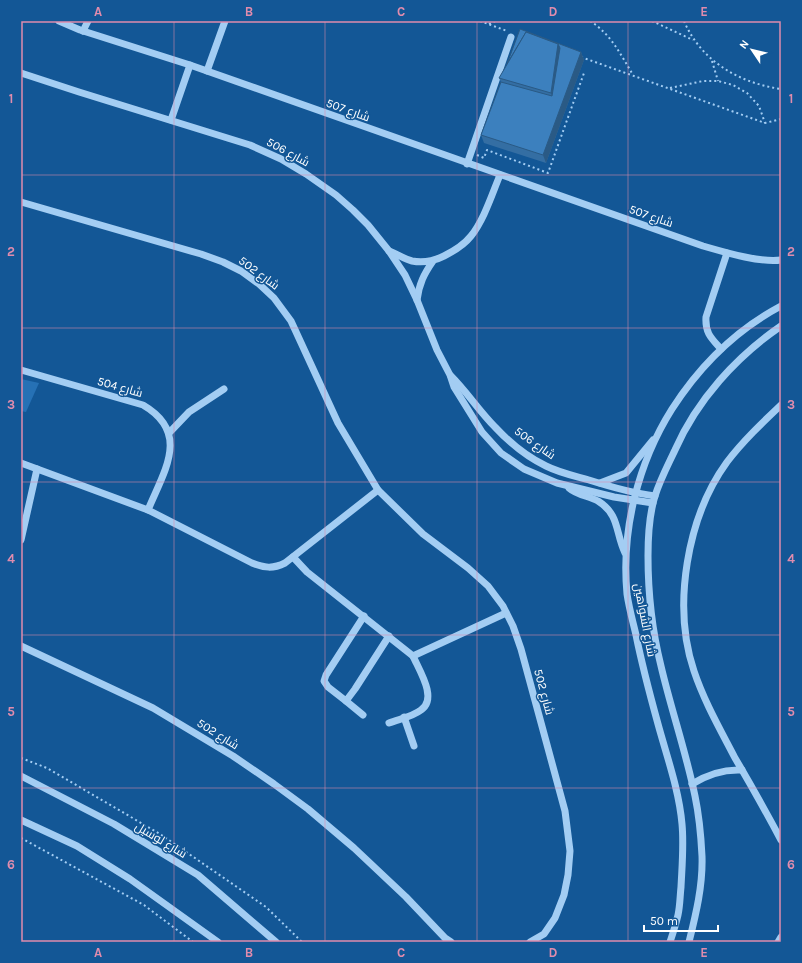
<svg xmlns="http://www.w3.org/2000/svg" width="802" height="963" viewBox="0 0 802 963" font-family="Karla,Cairo,sans-serif">
	<style>
		.green { fill: #2671b5 }
		.lines { fill: none; stroke-linecap: round; stroke-linejoin: round }
		.path { stroke: #a3cdf3; stroke-width: 2; stroke-dasharray: 2 3; stroke-linecap: butt }
		.minor { stroke: #a3cdf3; stroke-width: 7 }
		.wall { fill: #346ea3 }
		.shaded-wall { fill: #2a5a85 }
		.building { fill: #3c80be; stroke: #2a5a85 }
		.grid { fill: none; stroke: #e08cad; stroke-width: 1; stroke-opacity: 0.55 }
		.labels { text-anchor: middle; dominant-baseline: central; stroke-width: 3; stroke-linejoin: round; paint-order: stroke }
		.street-label { font-size: 12px; fill: #fff; stroke: #135796 }
		.neatline { fill: none; stroke: #e08cad; stroke-width: 1.5 }
		.grid-label { font-size: 13px; text-anchor: middle; font-weight: bold; fill: #e08cad }
	</style>
	<rect width="100%" height="100%" fill="#135796"/>
	<polygon class="green" points="21,379 39,383 26,412 21,411"/>
	<g class="lines">
		<g class="path">
			<polyline points="480,21 507,31"/>
			<path d="M590 21C611 34 621 55 633 75"/>
			<polyline points="652,21 693,40"/>
			<path d="M684 21C701 61 739 83 781 89"/>
			<polyline points="489,24 495,21"/>
			<polyline points="581,57 765,123 781,119"/>
			<polyline points="712,61 718,81"/>
			<polyline points="670,88 703,81 718,81 733,85 747,93 759,106 765,123"/>
			<polyline points="477,155 484,158 487,150 548,173 584,73"/>
			<polyline points="21,758 47,768 160,834 266,907 302,942"/>
			<polyline points="21,838 144,905 193,942"/>
		</g>
		<g class="minor">
			<path d="M59 21 80 30 190 65 703 246C724 252 760 263 781 260"/>
			<polyline points="83,31 88,21"/>
			<polyline points="207,71 225,21"/>
			<polyline points="21,73 79,92 250,145 281,159 306,174 336,195 353,210 368,225 389,251 405,275 417,300 437,350 450,375 454,387 482,432 501,453 524,469 557,483 614,497 653,503"/>
			<polyline points="171,120 190,65"/>
			<polyline points="467,164 511,37"/>
			<polyline points="21,202 201,254 223,262 241,271 259,284 274,298 291,321 338,423 378,490 423,534 468,568 488,586 503,606 513,626 521,649 565,811 570,851 568,875 564,895 555,918 544,934 530,942"/>
			<path d="M389 251C397 254 404 259 412 261 423 263 434 261 444 256 454 251 464 245 471 236 484 220 492 194 500 175"/>
			<path d="M417 300C419 284 424 274 433 261"/>
			<path d="M721 349C711 338 705 333 706 317L727 253"/>
			<path d="M21 370 143 405C191 433 164 471 148 510"/>
			<path d="M451 376C467 392 479 411 495 427 509 442 527 457 546 466 560 473 575 476 589 480 611 487 632 493 655 496"/>
			<path d="M781 405C762 423 743 441 727 462 687 517 672 606 694 671 704 701 720 729 735 758 751 785 766 812 781 840"/>
			<polyline points="169,433 189,412 224,389"/>
			<path d="M21 463 148 510 252 563C264 568 273 569 285 563L378 490"/>
			<polyline points="600,483 626,473 653,440"/>
			<path d="M569 488C577 495 589 496 598 501 620 515 615 532 625 553"/>
			<polyline points="21,540 37,469"/>
			<polyline points="293,557 307,572 413,656 506,613"/>
			<polyline points="364,616 326,675 324,681 328,687 346,701 355,689 389,636"/>
			<polyline points="21,646 153,708 233,756 274,784 308,809 354,848 406,897 445,938 451,942"/>
			<polyline points="346,701 363,715"/>
			<polyline points="404,717 414,746"/>
			<path d="M389 723C399 719 412 717 421 710 438 699 419 670 413 656"/>
			<polyline points="21,776 114,824 198,875 276,942"/>
			<path d="M692 784C708 774 723 769 742 770"/>
			<polyline points="21,820 77,846 130,879 218,942"/>
			<path d="M670 942C673 933 676 924 678 915 680 906 680 896 681 887 682 866 684 845 682 824 679 790 667 757 658 724 650 695 642 665 636 635 633 622 629 608 627 594 621 530 638 463 672 409 699 367 736 330 781 306"/>
			<path d="M689 942C696 914 703 885 702 856 701 836 699 815 695 796 686 752 671 709 661 666 652 630 648 593 648 556 648 536 649 515 655 496 660 480 668 465 675 450 697 400 736 357 781 326"/>
			<polyline points="778,942 781,937"/>
		</g>
	</g>
	<polygon class="wall" points="581,52 584,60 546,163 484,143 481,135 501,82 499,78"/>
	<g class="shaded-wall">
		<polygon points="558,44 563,56 555,105 551,93"/>
		<polygon points="581,52 584,60 546,163 543,155"/>
	</g>
	<g class="building">
		<polygon points="520,29 581,52 543,155 481,135 501,82 552,96 560,48 558,44 526,32 507,64"/>
		<polygon points="526,32 558,44 551,93 499,78"/>
	</g>
	<path class="grid" d="M174 21V942M325 21V942M477 21V942M628 21V942M21 175H781M21 328H781M21 482H781M21 635H781M21 788H781"/>
	<g class="labels">
		<g class="street-label">
			<text transform="translate(348 110) rotate(20)">شارع 507</text>
			<text transform="translate(288 152) rotate(29)">شارع 506</text>
			<text transform="translate(651 216) rotate(19)">شارع 507</text>
			<text transform="translate(259 273) rotate(37)">شارع 502</text>
			<text transform="translate(120 387) rotate(16)">شارع 504</text>
			<text transform="translate(535 443) rotate(35)">شارع 506</text>
			<text transform="translate(645 620) rotate(79)">شارع الشواهين</text>
			<text transform="translate(544 692) rotate(75)">شارع 502</text>
			<text transform="translate(218 734) rotate(32)">شارع 502</text>
			<text transform="translate(161 840) rotate(31)">شارع لوسيل</text>
		</g>
	</g>
	<rect width="802" height="963" fill="none" stroke="#135796" stroke-width="44"/>
	<g transform="translate(752 50) rotate(305)" stroke="#135796" stroke-width="3" paint-order="stroke">
	<path d="M0-3L7 15L0 10L-7 15Z" fill="#ffffff"/>
	<text y="-6" font-size="11" font-weight="bold" text-anchor="middle" fill="#ffffff">N</text>
	</g>
	<path d="M644 925v6h74v-6" fill="none" stroke="#ffffff" stroke-width="2"/>
	<text x="650" y="925" font-size="12" fill="#ffffff" stroke="#135796" stroke-width="3" paint-order="stroke">50 m</text>
	<rect x="22" y="22" width="758" height="919" class="neatline"/>
	<g class="grid-label">
		<text x="98" y="16">A</text>
		<text x="249" y="16">B</text>
		<text x="401" y="16">C</text>
		<text x="553" y="16">D</text>
		<text x="704" y="16">E</text>
		<text x="11" y="103">1</text>
		<text x="791" y="103">1</text>
		<text x="11" y="256">2</text>
		<text x="791" y="256">2</text>
		<text x="11" y="409">3</text>
		<text x="791" y="409">3</text>
		<text x="11" y="563">4</text>
		<text x="791" y="563">4</text>
		<text x="11" y="716">5</text>
		<text x="791" y="716">5</text>
		<text x="11" y="869">6</text>
		<text x="791" y="869">6</text>
		<text x="98" y="957">A</text>
		<text x="249" y="957">B</text>
		<text x="401" y="957">C</text>
		<text x="553" y="957">D</text>
		<text x="704" y="957">E</text>
	</g>
</svg>
